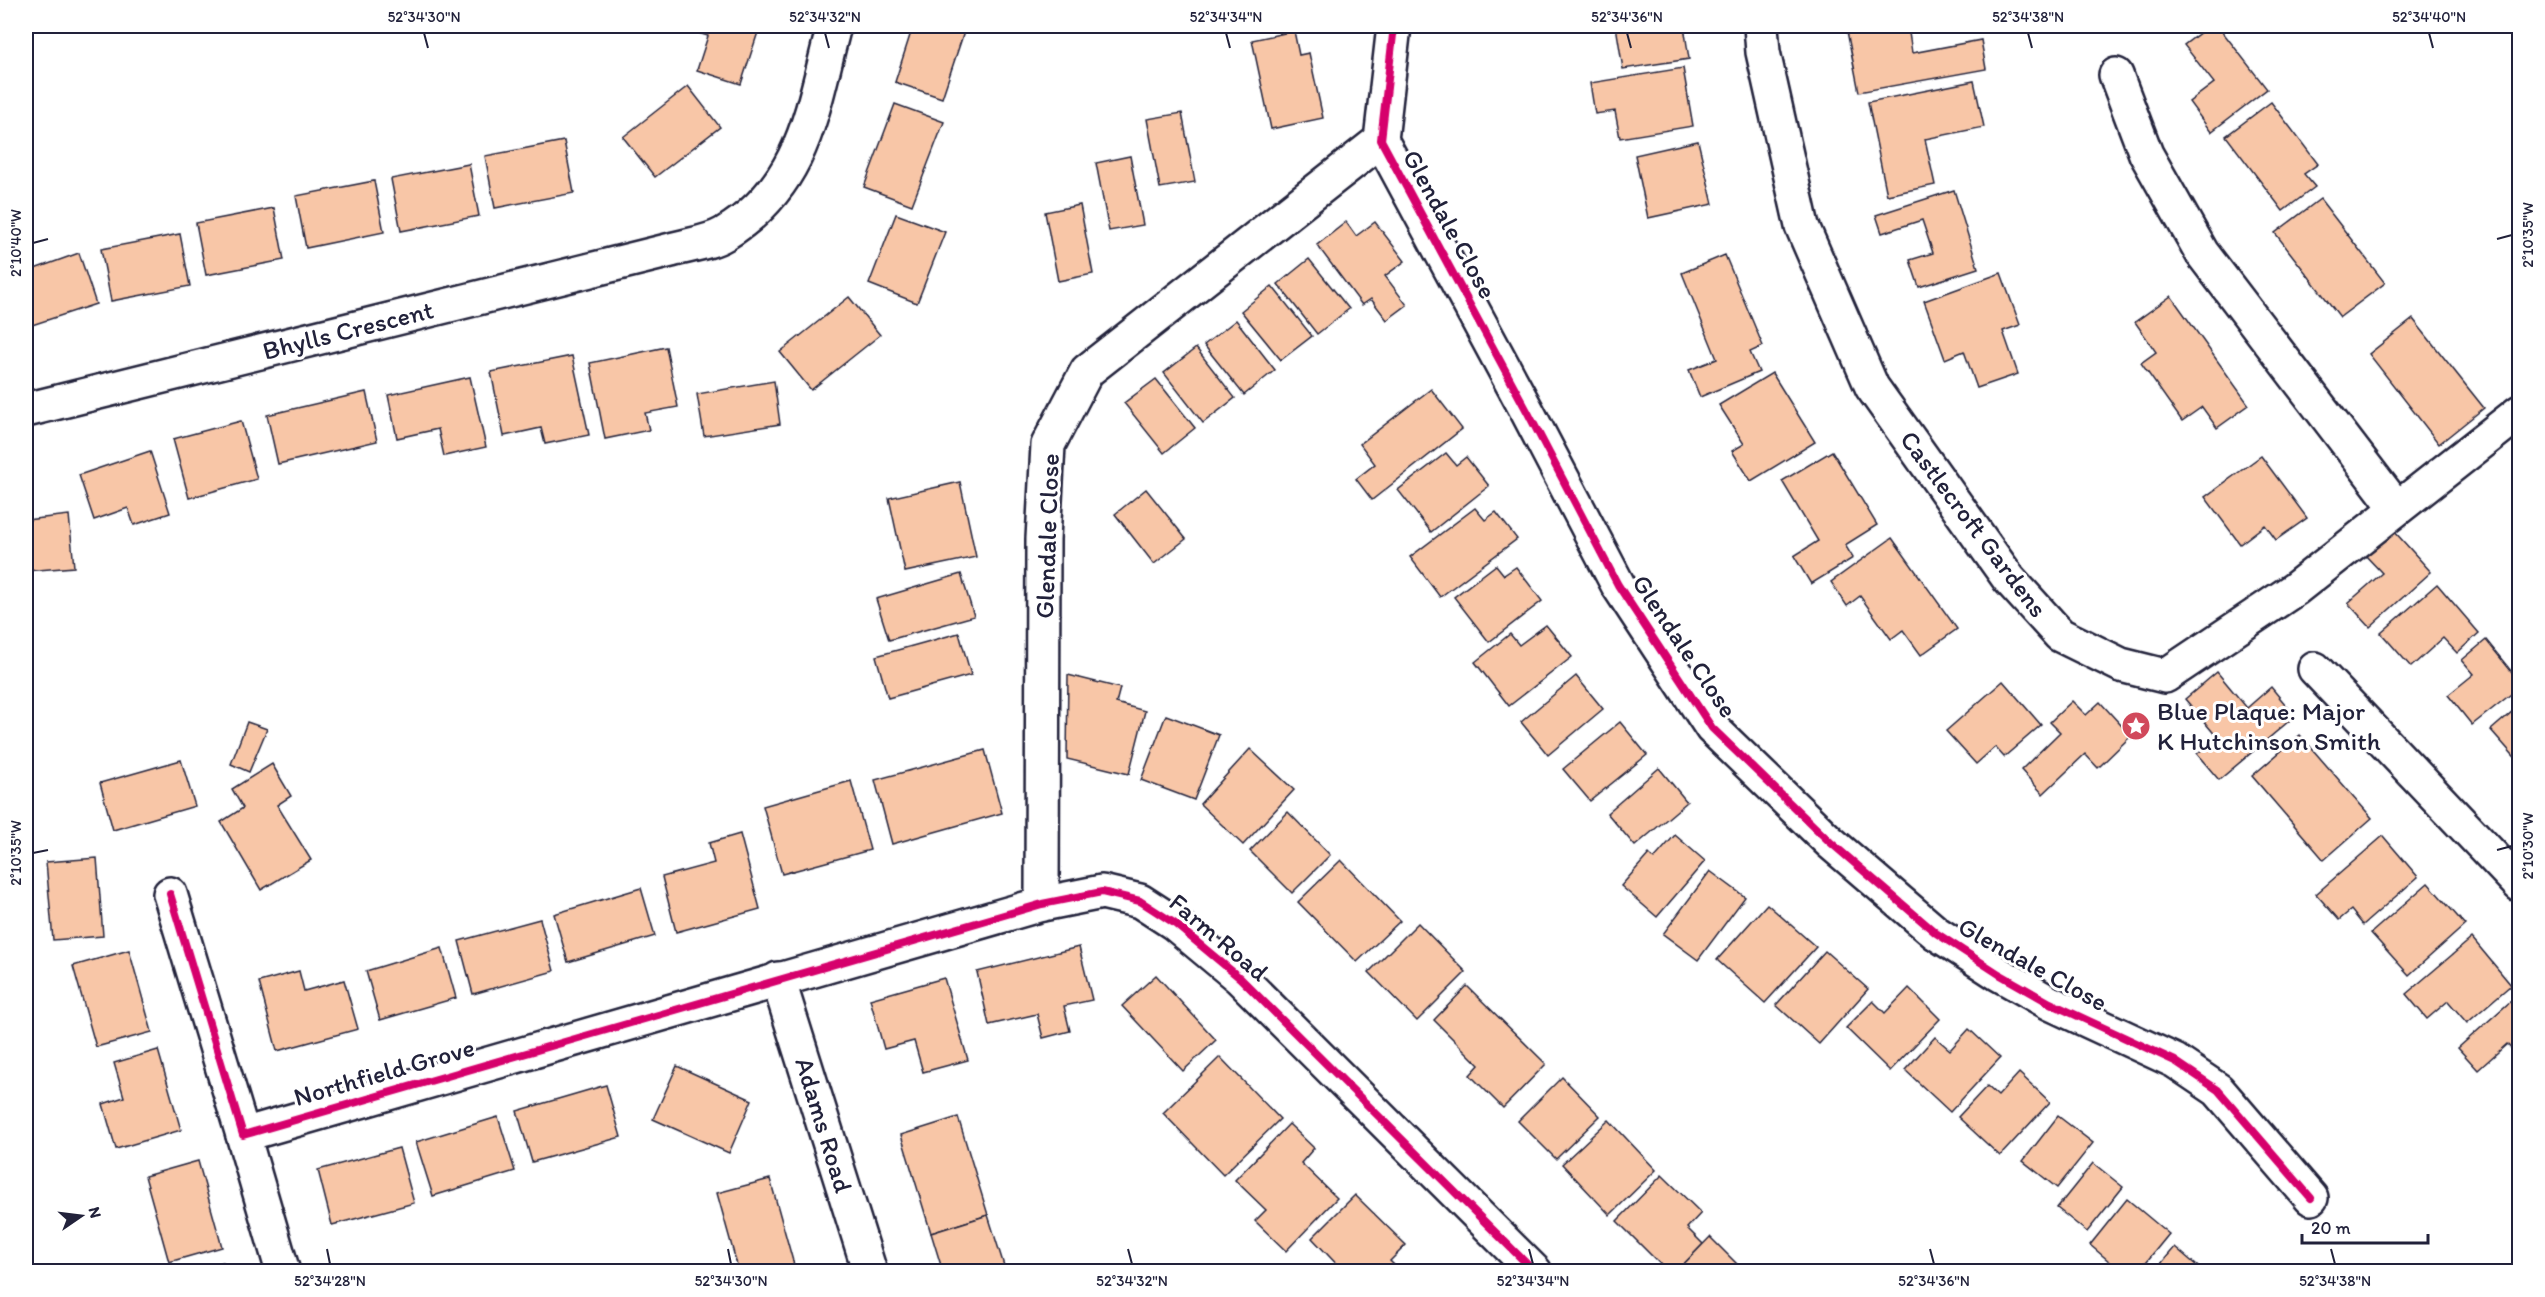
<svg xmlns="http://www.w3.org/2000/svg" width="2545" height="1297" viewBox="0 0 2545 1297" font-family="Itim,sans-serif">
	<style>
		.building { fill: #f8c6a7; stroke: #22223b; stroke-width: 1.5 }
		.lines { fill: none; stroke-linecap: round; stroke-linejoin: round }
		.minor-casing { stroke: #22223b; stroke-width: 38 }
		.minor { stroke: #fff; stroke-width: 33 }
		.cycleway-casing { stroke: #fff; stroke-width: 11 }
		.cycleway { stroke: #d6006c; stroke-width: 8 }
		.ticks { fill: none; stroke: #22223b; stroke-width: 2 }
		.labels { text-anchor: middle; dominant-baseline: central; stroke-width: 6; stroke-linejoin: round; paint-order: stroke }
		.street-label { font-size: 26px; fill: #22223b; stroke: #fff }
		.poi-label { font-size: 26px; fill: #22223b; stroke: #fff; text-anchor: start }
		.neatline { fill: none; stroke: #22223b; stroke-width: 2 }
		.ticks-label { font-size: 15px; text-anchor: middle; fill: #22223b }
	</style>
	<rect width="100%" height="100%" fill="#fff"/>
	<filter id="ink" filterUnits="userSpaceOnUse"><feTurbulence type="fractalNoise" baseFrequency=".0167" numOctaves="2"/><feDisplacementMap in="SourceGraphic" scale="12" xChannelSelector="R" yChannelSelector="G"/><feConvolveMatrix kernelMatrix="1 2 1 2 8 2 1 2 1" color-interpolation-filters="sRGB"/></filter>
	<g filter="url(#ink)">
		<g class="building">
			<polygon points="686,26 760,26 741,84 697,70 708,36 685,29"/>
			<polygon points="913,26 966,26 942,98 895,82"/>
			<polygon points="1279,26 1320,26 1280,34"/>
			<polygon points="1616,26 1684,26 1689,59 1623,69"/>
			<polygon points="1846,26 1908,26 1912,53 1981,40 1986,69 1859,92"/>
			<polygon points="2209,26 2218,26 2267,89 2211,132 2189,102 2214,83 2184,45"/>
			<polygon points="1294,31 1299,55 1309,53 1323,118 1271,129 1252,40"/>
			<polygon points="1683,68 1693,126 1620,138 1615,111 1595,114 1590,83"/>
			<polygon points="1974,81 1984,127 1925,139 1935,185 1887,195 1868,102"/>
			<polygon points="688,86 720,127 655,177 623,137"/>
			<polygon points="2271,102 2318,164 2304,174 2315,187 2283,211 2226,136"/>
			<polygon points="895,104 944,122 912,205 864,187"/>
			<polygon points="1182,113 1195,182 1160,188 1147,119"/>
			<polygon points="564,141 574,193 495,208 485,156"/>
			<polygon points="1698,141 1713,204 1648,218 1635,155"/>
			<polygon points="1130,156 1143,225 1109,231 1096,163"/>
			<polygon points="469,164 479,216 401,231 391,179"/>
			<polygon points="374,181 384,232 306,248 296,196"/>
			<polygon points="1954,190 1978,268 1919,287 1910,260 1933,253 1922,220 1882,233 1876,215"/>
			<polygon points="2320,199 2385,283 2340,317 2275,233"/>
			<polygon points="1080,205 1093,274 1058,281 1045,212"/>
			<polygon points="274,208 284,260 206,275 196,223"/>
			<polygon points="896,214 945,232 917,303 869,284"/>
			<polygon points="1346,222 1356,236 1375,222 1405,261 1385,276 1407,305 1387,320 1371,299 1362,305 1317,245"/>
			<polygon points="180,234 190,286 111,301 101,249"/>
			<polygon points="79,253 96,304 26,327 26,272"/>
			<polygon points="1725,255 1763,346 1750,352 1759,372 1700,397 1689,370 1717,359 1682,273"/>
			<polygon points="1309,259 1349,309 1317,334 1278,284"/>
			<polygon points="2001,273 2020,325 2003,331 2018,374 1977,388 1964,351 1945,359 1924,301"/>
			<polygon points="1272,286 1312,336 1281,360 1241,311"/>
			<polygon points="2171,296 2249,405 2217,428 2202,407 2182,421 2141,363 2156,352 2135,322"/>
			<polygon points="849,297 880,335 811,390 780,352"/>
			<polygon points="2413,319 2484,408 2439,444 2369,354"/>
			<polygon points="1236,320 1275,370 1244,395 1204,345"/>
			<polygon points="666,347 678,407 645,413 649,430 605,439 590,363"/>
			<polygon points="1196,348 1235,398 1203,423 1164,373"/>
			<polygon points="572,356 589,435 545,444 541,428 504,436 491,372"/>
			<polygon points="1772,373 1815,442 1751,481 1732,451 1744,444 1719,405"/>
			<polygon points="470,377 486,447 444,456 438,429 397,438 388,395"/>
			<polygon points="1156,379 1195,428 1164,453 1124,403"/>
			<polygon points="774,381 780,424 704,436 697,394"/>
			<polygon points="1431,389 1462,429 1372,500 1356,479 1375,464 1360,444"/>
			<polygon points="366,392 377,441 278,464 267,415"/>
			<polygon points="241,421 257,479 189,498 173,439"/>
			<polygon points="150,451 170,513 134,525 128,508 94,520 79,475"/>
			<polygon points="1832,451 1877,525 1845,545 1853,558 1811,584 1794,556 1818,541 1782,481"/>
			<polygon points="1446,453 1456,465 1466,457 1489,486 1431,532 1398,490"/>
			<polygon points="2261,456 2307,518 2276,540 2265,525 2240,544 2205,497"/>
			<polygon points="960,482 976,557 905,572 889,498"/>
			<polygon points="1146,489 1186,539 1154,564 1115,514"/>
			<polygon points="1475,508 1485,520 1496,512 1517,539 1440,597 1410,557"/>
			<polygon points="69,515 74,567 26,571 26,520"/>
			<polygon points="2393,530 2431,572 2370,627 2348,603 2382,573 2365,555"/>
			<polygon points="1892,538 1957,629 1921,655 1903,630 1891,639 1860,596 1847,606 1831,582"/>
			<polygon points="1496,565 1504,575 1516,567 1542,601 1489,642 1454,597"/>
			<polygon points="961,574 974,616 889,640 876,599"/>
			<polygon points="2437,584 2479,633 2457,653 2443,638 2411,667 2381,633"/>
			<polygon points="1546,625 1572,657 1509,706 1475,662 1510,634 1519,645"/>
			<polygon points="959,633 971,675 888,698 876,656"/>
			<polygon points="2486,640 2520,682 2520,687 2472,725 2448,695 2474,674 2462,660"/>
			<polygon points="2217,672 2247,708 2271,687 2295,716 2219,780 2197,754 2217,737 2185,699"/>
			<polygon points="1068,675 1120,688 1116,703 1145,711 1129,774 1067,759"/>
			<polygon points="1576,676 1603,709 1548,755 1521,722"/>
			<polygon points="2003,681 2041,725 2004,757 1995,747 1976,764 1946,731"/>
			<polygon points="2072,701 2086,715 2100,702 2131,736 2098,768 2085,754 2043,794 2021,770 2060,732 2050,722"/>
			<polygon points="2520,705 2520,763 2491,730"/>
			<polygon points="1166,715 1219,735 1194,800 1141,780"/>
			<polygon points="247,722 267,729 249,772 231,764"/>
			<polygon points="1620,722 1647,755 1590,801 1563,769"/>
			<polygon points="2300,735 2372,818 2324,860 2252,776"/>
			<polygon points="1250,749 1294,790 1243,845 1200,804"/>
			<polygon points="985,750 1002,813 892,844 875,780"/>
			<polygon points="181,760 195,806 113,830 100,783"/>
			<polygon points="272,764 291,796 277,805 311,860 261,890 221,822 243,808 232,789"/>
			<polygon points="1659,768 1687,802 1635,846 1607,813"/>
			<polygon points="851,781 870,850 782,874 763,806"/>
			<polygon points="1288,812 1330,855 1292,893 1250,851"/>
			<polygon points="740,834 760,909 676,932 662,877 714,863 709,843"/>
			<polygon points="1675,835 1705,861 1657,917 1621,886 1649,854 1654,859"/>
			<polygon points="2383,836 2418,877 2363,925 2351,910 2339,920 2316,894"/>
			<polygon points="97,858 103,936 53,940 46,862"/>
			<polygon points="1341,860 1400,921 1357,962 1298,902"/>
			<polygon points="1710,871 1745,897 1698,960 1663,934"/>
			<polygon points="2428,883 2465,925 2409,975 2371,933"/>
			<polygon points="641,888 655,936 568,962 554,914"/>
			<polygon points="1767,904 1816,947 1765,1003 1717,960"/>
			<polygon points="540,919 554,971 473,994 459,941"/>
			<polygon points="1418,923 1466,972 1417,1021 1369,972"/>
			<polygon points="2472,938 2511,985 2467,1023 2448,1001 2427,1019 2406,994"/>
			<polygon points="1079,947 1092,1000 1064,1006 1070,1031 1043,1038 1037,1014 989,1025 977,972"/>
			<polygon points="442,948 456,998 380,1020 366,971"/>
			<polygon points="129,950 152,1032 96,1047 73,966"/>
			<polygon points="1825,951 1868,989 1819,1044 1776,1005"/>
			<polygon points="299,971 304,991 344,980 358,1029 277,1051 259,982"/>
			<polygon points="1156,975 1216,1040 1183,1071 1122,1006"/>
			<polygon points="944,978 968,1060 923,1072 914,1041 884,1049 870,999"/>
			<polygon points="1467,986 1546,1064 1503,1108 1470,1075 1479,1065 1434,1020"/>
			<polygon points="1909,988 1940,1019 1890,1071 1846,1028 1873,1001 1885,1013"/>
			<polygon points="2520,993 2520,1059 2507,1044 2478,1070 2458,1048"/>
			<polygon points="1969,1029 2000,1058 1950,1112 1905,1070 1935,1037 1950,1050"/>
			<polygon points="158,1050 181,1130 116,1149 103,1104 124,1097 114,1063"/>
			<polygon points="1220,1057 1280,1119 1223,1175 1163,1113"/>
			<polygon points="677,1066 752,1100 729,1153 653,1119"/>
			<polygon points="2019,1073 2050,1102 2000,1156 1958,1117 1987,1086 1998,1096"/>
			<polygon points="1562,1077 1600,1116 1556,1159 1518,1121"/>
			<polygon points="606,1085 621,1137 532,1162 517,1111"/>
			<polygon points="2058,1116 2093,1143 2057,1188 2023,1161"/>
			<polygon points="498,1117 515,1171 433,1196 416,1142"/>
			<polygon points="958,1117 988,1215 931,1233 901,1135"/>
			<polygon points="1609,1120 1656,1170 1610,1215 1562,1164"/>
			<polygon points="1289,1124 1314,1148 1301,1163 1337,1198 1286,1251 1255,1221 1266,1210 1235,1180"/>
			<polygon points="399,1148 414,1203 332,1225 318,1170"/>
			<polygon points="198,1161 222,1247 169,1262 145,1176"/>
			<polygon points="2093,1163 2123,1187 2087,1232 2057,1208"/>
			<polygon points="1662,1175 1701,1213 1687,1228 1703,1244 1676,1272 1668,1272 1617,1221"/>
			<polygon points="770,1179 796,1272 739,1272 717,1193"/>
			<polygon points="1355,1195 1406,1245 1390,1261 1401,1272 1344,1272 1312,1238"/>
			<polygon points="2127,1199 2169,1234 2138,1272 2122,1272 2090,1245"/>
			<polygon points="988,1215 1006,1272 943,1272 931,1233"/>
			<polygon points="1710,1237 1745,1272 1676,1272"/>
			<polygon points="2175,1247 2204,1272 2154,1272"/>
			<polygon points="223,1262 225,1272 187,1272"/>
		</g>
		<g class="lines">
			<g class="minor-casing">
				<g id="minor">
					<polyline points="1394,26 1381,140 1527,411 1618,585 1712,728 1830,842 1936,933 1999,974 2050,1003 2175,1061 2218,1090 2311,1198"/>
					<polyline points="1761,26 1763,52 1802,226 1872,387 2009,579 2060,635 2121,665 2165,676 2295,589 2520,412"/>
					<polyline points="2116,75 2146,154 2202,253 2396,507"/>
					<path d="M26 410 671 250C687 245 709 243 724 234 805 185 812 109 834 26"/>
					<polyline points="2315,669 2520,885"/>
					<polyline points="170,894 243,1135 1042,904 1102,892 1140,901 1174,923 1240,978 1535,1272"/>
					<polyline points="1042,904 1043,539 1048,445 1087,371 1381,140"/>
					<polyline points="778,979 870,1272"/>
					<polyline points="243,1135 283,1272"/>
				</g>
			</g>
			<use href="#minor" class="minor"/>
			<g class="cycleway-casing">
				<g id="cycleway">
					<polyline points="1394,26 1381,140 1527,411 1618,585 1712,728 1830,842 1936,933 1999,974 2050,1003 2175,1061 2218,1090 2311,1198"/>
					<polyline points="170,894 243,1135 1042,904 1102,892 1140,901 1174,923 1240,978 1535,1272"/>
				</g>
			</g>
			<use href="#cycleway" class="cycleway"/>
		</g>
	</g>
	<path class="ticks" d="M424 33 428 48M825 33 829 48M1226 33 1230 48M1627 33 1631 48M2028 33 2032 48M2429 33 2433 48M2497 239 2512 235M33 243 48 239M2497 850 2512 846M33 853 48 850M327 1249 330 1264M728 1249 731 1264M1128 1249 1132 1264M1529 1249 1533 1264M1930 1249 1934 1264M2331 1249 2335 1264"/>
	<defs>
		<g id="sight-disc" transform="scale(1.5)"><circle r="9.5" fill="#d1495b" stroke="#fff"/><path d="M0-6L1.8-2.2L6-1.7L2.9 1.2L3.7 5.4L0 3.3L-3.7 5.4L-2.9 1.2L-6-1.7L-1.8-2.2Z" fill="#fff"/></g>
	</defs>
	<g fill-rule="evenodd">
		<use href="#sight-disc" x="2136" y="726"/>
	</g>
	<g class="labels">
		<g class="street-label">
			<text transform="translate(1450 224) rotate(61)">Glendale Close</text>
			<text transform="translate(348 330) rotate(-14)">Bhylls Crescent</text>
			<text transform="translate(1974 524) rotate(53)">Castlecroft Gardens</text>
			<text transform="translate(1047 536) rotate(-88)">Glendale Close</text>
			<text transform="translate(1685 646) rotate(56)">Glendale Close</text>
			<text transform="translate(1219 937) rotate(40)">Farm Road</text>
			<text transform="translate(2033 964) rotate(29)">Glendale Close</text>
			<text transform="translate(384 1072) rotate(-16)">Northfield Grove</text>
			<text transform="translate(824 1125) rotate(73)">Adams Road</text>
		</g>
		<g class="poi-label">
			<text x="2157" y="711">Blue Plaque: Major<tspan x="2157" dy="30">K Hutchinson Smith</tspan></text>
		</g>
	</g>
	<rect width="2545" height="1297" fill="none" stroke="#fff" stroke-width="66"/>
	<g transform="translate(81 1216) rotate(76)" stroke="#ffffff" stroke-width="4.5" paint-order="stroke">
	<path d="M0-4.5L10 22L0 15L-10 22Z" fill="#22223b"/>
	<text y="-9" font-size="16" font-weight="bold" text-anchor="middle" fill="#22223b">N</text>
	</g>
	<path d="M2302 1234v9h126v-9" fill="none" stroke="#22223b" stroke-width="3"/>
	<text x="2311" y="1234" font-size="18" fill="#22223b" stroke="#ffffff" stroke-width="4.5" paint-order="stroke">20 m</text>
	<rect x="33" y="33" width="2479" height="1231" class="neatline"/>
	<g class="ticks-label">
		<text x="424" y="22">52°34'30"N</text>
		<text x="825" y="22">52°34'32"N</text>
		<text x="1226" y="22">52°34'34"N</text>
		<text x="1627" y="22">52°34'36"N</text>
		<text x="2028" y="22">52°34'38"N</text>
		<text x="2429" y="22">52°34'40"N</text>
		<text transform="translate(2528 235) rotate(-90)" y="5">2°10'35"W</text>
		<text transform="translate(16 243) rotate(-90)" y="5">2°10'40"W</text>
		<text transform="translate(2528 846) rotate(-90)" y="5">2°10'30"W</text>
		<text transform="translate(16 853) rotate(-90)" y="5">2°10'35"W</text>
		<text x="330" y="1286">52°34'28"N</text>
		<text x="731" y="1286">52°34'30"N</text>
		<text x="1132" y="1286">52°34'32"N</text>
		<text x="1533" y="1286">52°34'34"N</text>
		<text x="1934" y="1286">52°34'36"N</text>
		<text x="2335" y="1286">52°34'38"N</text>
	</g>
</svg>
